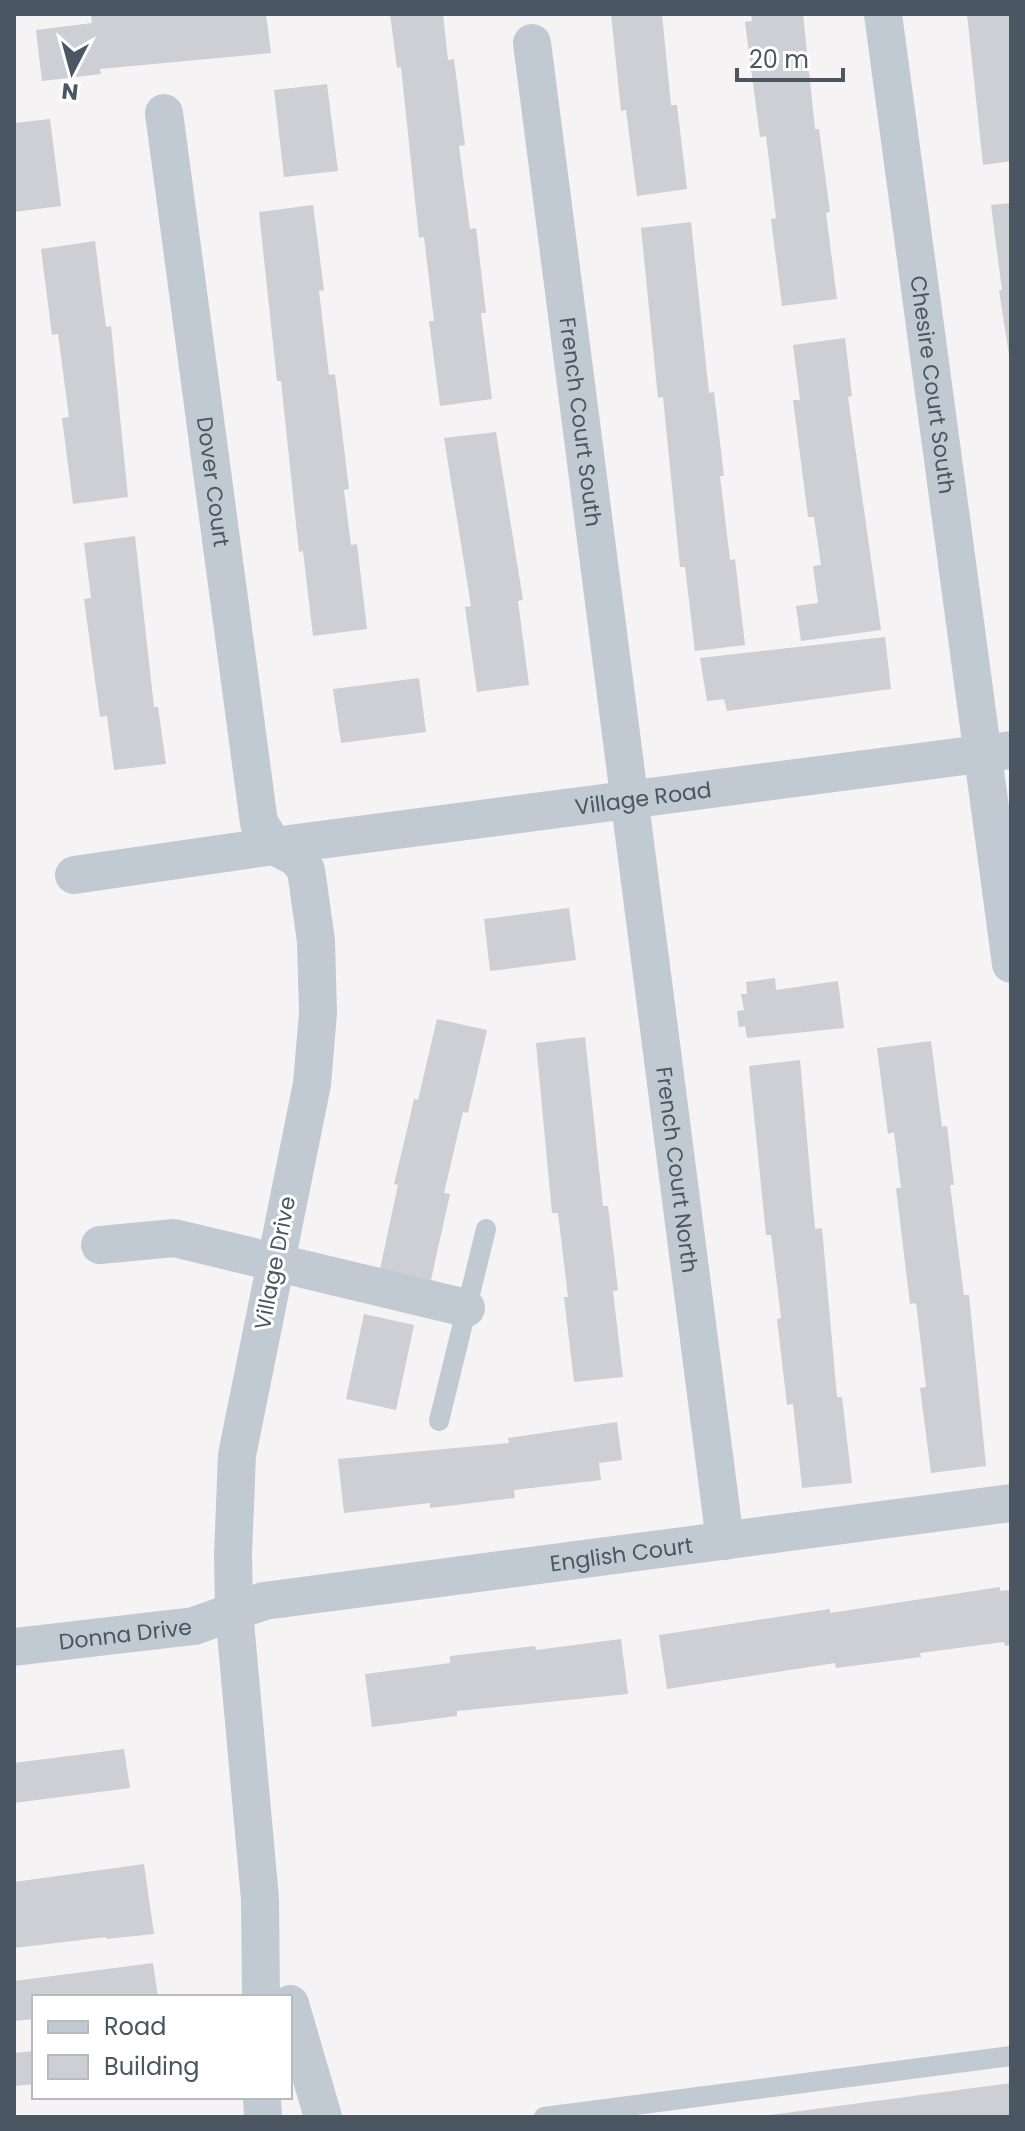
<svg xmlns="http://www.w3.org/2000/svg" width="1025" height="2131" viewBox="0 0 1025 2131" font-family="Poppins,sans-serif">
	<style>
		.building { fill: #cdcfd5 }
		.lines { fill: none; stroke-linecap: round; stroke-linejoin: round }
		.lane { stroke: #c1cad2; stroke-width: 20 }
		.street { stroke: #c1cad2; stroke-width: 38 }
		.labels { text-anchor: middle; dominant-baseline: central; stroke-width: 6; stroke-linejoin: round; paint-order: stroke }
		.street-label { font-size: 22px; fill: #4a5661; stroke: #fff }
	</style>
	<rect width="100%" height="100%" fill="#f5f3f3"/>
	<g class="building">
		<polygon points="108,14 266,14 271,53 100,69 101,74 42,81 36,30 92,23 91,16"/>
		<polygon points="390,14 443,14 448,60 454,59 465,145 459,146 470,229 476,228 486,313 481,313 492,399 440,406 429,321 434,321 424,237 419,238 401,67 397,68"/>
		<polygon points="611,14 662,14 671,105 677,105 687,189 637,196 626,110 621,111"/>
		<polygon points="751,14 803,14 815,129 819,129 830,212 826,213 837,299 782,306 771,219 776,218 766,136 760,137 745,22 752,21"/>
		<polygon points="967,14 1011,14 1011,161 983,165"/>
		<polygon points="327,84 338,171 284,177 274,90"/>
		<polygon points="50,119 61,206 14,212 14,123"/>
		<polygon points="1011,203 1011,355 1009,355 999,290 1002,290 991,205"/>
		<polygon points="313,205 324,290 319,291 329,375 335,374 349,489 344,490 351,545 357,544 367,629 313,636 303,551 299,552 281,381 277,381 259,212"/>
		<polygon points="691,222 709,393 714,392 724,476 720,476 730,560 735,559 745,645 695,651 685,567 680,567 663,397 658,398 641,228"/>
		<polygon points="95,241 106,327 111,326 128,497 73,504 62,418 69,417 58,334 52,335 41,249"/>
		<polygon points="845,338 852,396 848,397 881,630 801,641 796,606 818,603 813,566 821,565 814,517 808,517 793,400 800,400 793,345"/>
		<polygon points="496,432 523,600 518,601 529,685 477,692 465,607 471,606 444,438"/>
		<polygon points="135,536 154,707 158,707 166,764 114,770 107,716 100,717 84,599 91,598 84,543"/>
		<polygon points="885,637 891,689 727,711 724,699 707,701 700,658"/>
		<polygon points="419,678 426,732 341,743 333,689"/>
		<polygon points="569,908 576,960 490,971 484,919"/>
		<polygon points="775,978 776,990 838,981 844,1028 747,1038 745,1026 739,1027 737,1011 744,1010 741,994 747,994 746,982"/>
		<polygon points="437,1019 487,1030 468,1113 463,1112 444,1193 450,1194 431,1280 380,1269 398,1185 394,1184 409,1121 414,1099 418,1100"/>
		<polygon points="585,1037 603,1206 608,1206 618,1290 613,1291 623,1377 574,1382 564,1297 568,1297 558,1213 552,1213 536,1043"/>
		<polygon points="931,1041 942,1127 947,1126 954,1185 950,1185 964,1295 969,1295 986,1466 931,1473 920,1388 926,1387 916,1303 910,1304 896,1188 901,1188 894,1132 888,1134 877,1048"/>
		<polygon points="800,1060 815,1229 822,1228 837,1397 842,1397 852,1483 802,1488 793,1404 787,1405 777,1319 781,1318 771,1235 766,1235 749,1066"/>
		<polygon points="364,1314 414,1325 396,1410 346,1399"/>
		<polygon points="617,1422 622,1460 599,1463 601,1480 514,1490 515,1498 430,1508 430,1503 344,1513 338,1459 509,1443 508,1438"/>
		<polygon points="1000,1587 1000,1591 1011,1590 1011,1645 1005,1646 1004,1642 920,1653 921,1657 836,1668 835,1663 667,1689 659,1635 830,1609 830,1613"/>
		<polygon points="621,1639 628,1694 457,1711 457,1716 372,1727 365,1674 450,1663 450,1656 535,1646 536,1650"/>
		<polygon points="124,1749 130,1788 14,1803 14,1763"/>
		<polygon points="144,1864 154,1934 106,1939 106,1937 14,1948 14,1882"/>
		<polygon points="153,1963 158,1997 34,1997 34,2019 14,2021 14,1981"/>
		<polygon points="34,2051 34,2084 14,2086 14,2053"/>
		<polygon points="1011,2083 1011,2117 770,2117 770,2115"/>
	</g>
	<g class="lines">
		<g class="lane">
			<polyline points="439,1421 486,1229"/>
			<polyline points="544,2117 1011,2056"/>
		</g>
		<g class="street">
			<path id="s1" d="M883 14 1011 964"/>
			<path id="s2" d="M532 43 725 1541"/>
			<path id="s3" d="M164 113 259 823 274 846 1011 750"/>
			<polyline points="74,875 274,846 297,858 306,870 316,941 318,1013 312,1084 237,1455 233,1555 234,1611 260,1899 261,1997"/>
			<polyline points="100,1245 174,1238 466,1308"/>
			<path id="s4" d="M14 1647 194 1626 264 1601 1011 1503"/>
			<polyline points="290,2004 323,2117"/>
			<polyline points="262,2097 263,2117"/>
		</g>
	</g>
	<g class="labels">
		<g class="street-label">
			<text stroke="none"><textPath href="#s1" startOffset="374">Chesire Court South</textPath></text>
			<text stroke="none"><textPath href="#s2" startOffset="382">French Court South</textPath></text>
			<text stroke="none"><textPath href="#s3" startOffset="372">Dover Court</textPath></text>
			<text stroke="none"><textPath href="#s3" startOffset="1116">Village Road</textPath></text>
			<text stroke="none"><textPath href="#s2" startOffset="1136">French Court North</textPath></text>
			<text transform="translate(275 1263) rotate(-79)">Village Drive</text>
			<text stroke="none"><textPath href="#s4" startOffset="616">English Court</textPath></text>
			<text stroke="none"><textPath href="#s4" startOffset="112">Donna Drive</textPath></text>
		</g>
	</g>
	<rect width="1025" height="2131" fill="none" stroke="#4a5661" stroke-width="32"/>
	<rect x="32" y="1995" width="260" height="104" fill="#ffffff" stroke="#b7bbc0" stroke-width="2"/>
	<rect x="48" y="2021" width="40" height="12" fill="#c1cad2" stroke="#b7bbc0" stroke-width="2"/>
	<text x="104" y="2035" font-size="24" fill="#4a5661">Road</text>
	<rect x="48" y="2055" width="40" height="24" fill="#cdcfd5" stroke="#b7bbc0" stroke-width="2"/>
	<text x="104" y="2075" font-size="24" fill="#4a5661">Building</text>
	<g transform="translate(72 72) rotate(186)" stroke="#ffffff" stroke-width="6" paint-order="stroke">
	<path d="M0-6L14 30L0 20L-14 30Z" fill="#4a5661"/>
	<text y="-12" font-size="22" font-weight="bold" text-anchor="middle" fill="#4a5661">N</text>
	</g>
	<path d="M737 68v12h106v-12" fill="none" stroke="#4a5661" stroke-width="4"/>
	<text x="749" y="68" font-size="24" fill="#4a5661" stroke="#ffffff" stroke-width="6" paint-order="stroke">20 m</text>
</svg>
